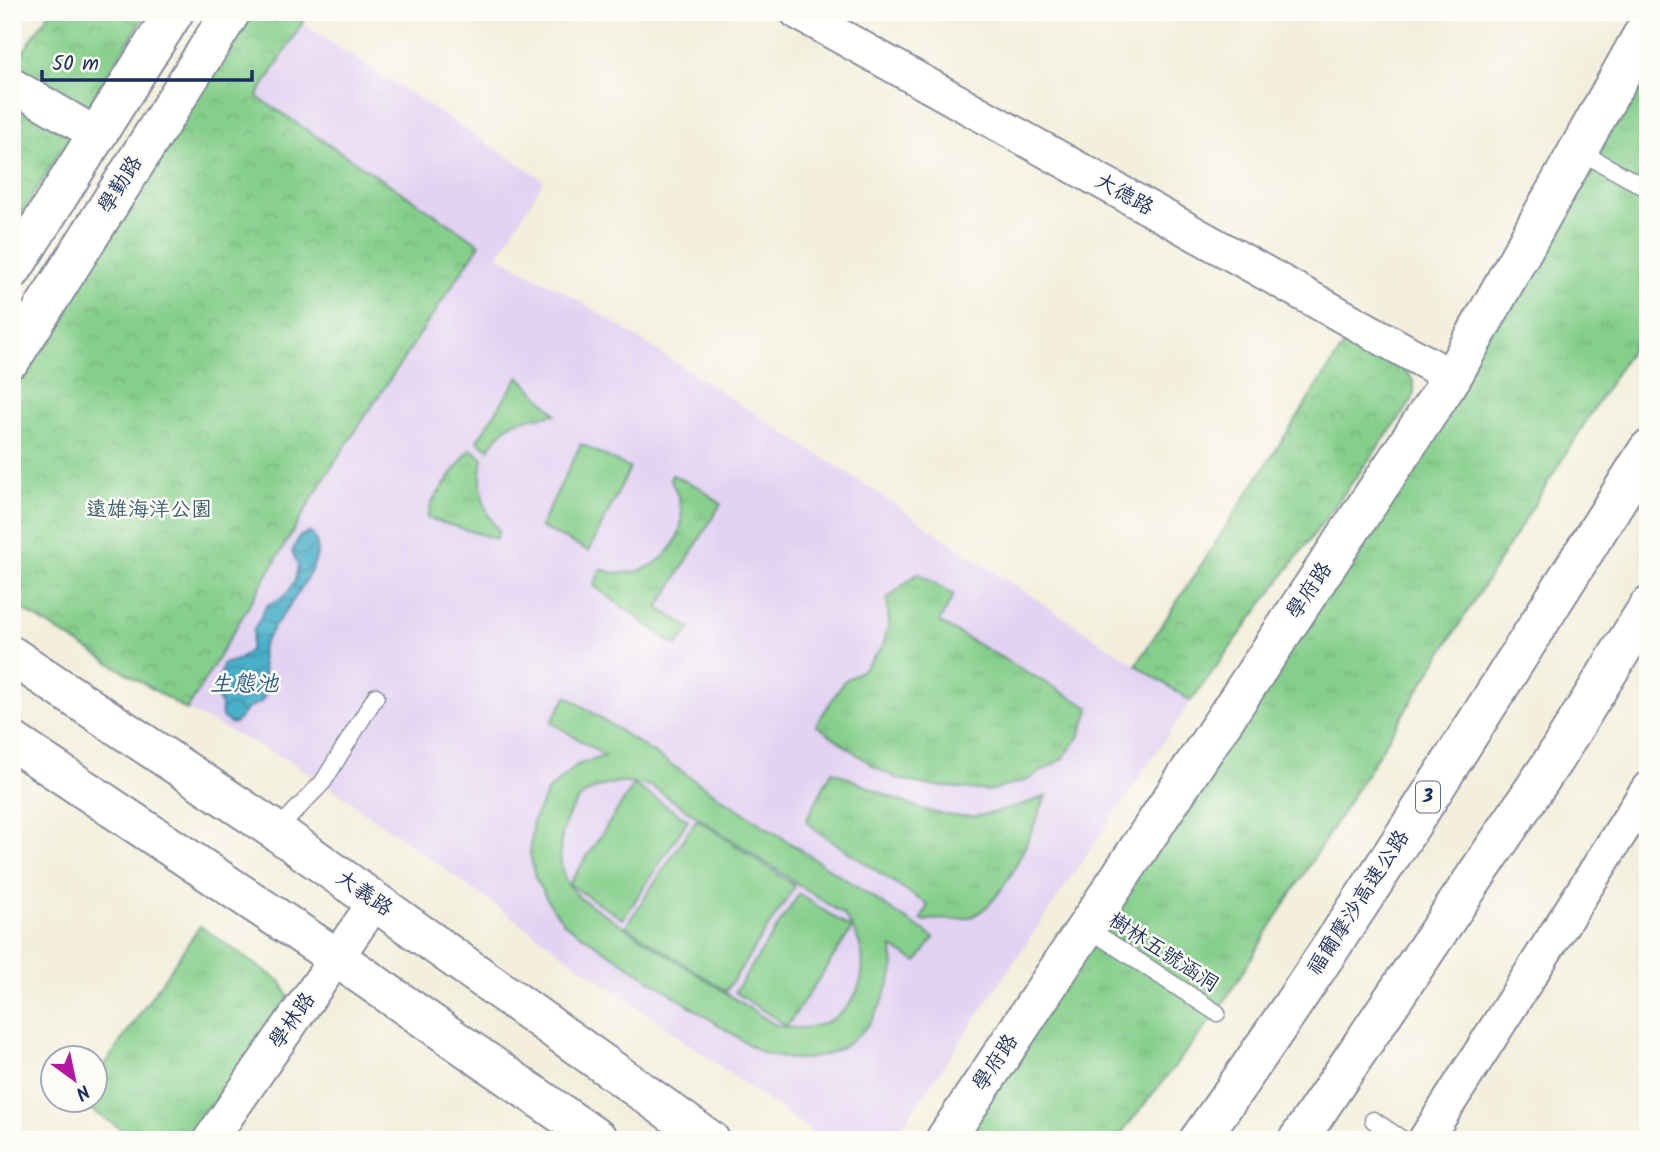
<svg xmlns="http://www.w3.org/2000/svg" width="1660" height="1152" viewBox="0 0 1660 1152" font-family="Kalam,'LXGW WenKai TC',sans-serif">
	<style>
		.built { fill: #e3d3f2 }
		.grass { fill: url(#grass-tufts); stroke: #507f74; stroke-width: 2 }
		.park { fill: url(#park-crowns); stroke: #507f74; stroke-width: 2 }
		.pitch { fill: #86cf8b; stroke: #507f74; stroke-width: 2; fill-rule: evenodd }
		.water { fill: url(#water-waves); stroke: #327094; stroke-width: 2 }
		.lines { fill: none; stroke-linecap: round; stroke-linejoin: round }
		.lane-casing { stroke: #878f9d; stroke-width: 19 }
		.street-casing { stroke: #878f9d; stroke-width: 37 }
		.secondary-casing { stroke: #878f9d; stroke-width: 42 }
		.highway-casing { stroke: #878f9d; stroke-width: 42 }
		.lane { stroke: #fff; stroke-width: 16 }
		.street { stroke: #fff; stroke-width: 33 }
		.secondary { stroke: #fff; stroke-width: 38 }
		.highway { stroke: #fff; stroke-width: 38 }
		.labels { text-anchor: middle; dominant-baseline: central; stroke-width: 5; stroke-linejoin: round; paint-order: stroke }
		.shield { fill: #fdfcf7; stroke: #5f6c8c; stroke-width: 2 }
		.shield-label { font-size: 19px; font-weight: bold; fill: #1b2f5e }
		.street-label { font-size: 21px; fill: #1b2f5e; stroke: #fdfcf7 }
		.park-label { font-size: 21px; fill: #3b5f6c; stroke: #fdfcf7 }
		.water-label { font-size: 23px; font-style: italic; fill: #2b5c83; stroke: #fdfcf7 }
	</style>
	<defs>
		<pattern id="grass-tufts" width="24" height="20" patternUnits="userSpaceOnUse" patternTransform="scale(1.75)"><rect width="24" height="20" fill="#86cf8b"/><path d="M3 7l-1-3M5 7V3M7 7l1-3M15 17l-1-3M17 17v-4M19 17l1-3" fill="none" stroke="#73b27a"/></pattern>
		<pattern id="park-crowns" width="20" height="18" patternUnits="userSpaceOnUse" patternTransform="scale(1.75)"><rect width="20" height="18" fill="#86cf8b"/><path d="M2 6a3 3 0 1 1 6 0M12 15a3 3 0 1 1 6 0" fill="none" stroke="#73b27a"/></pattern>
		<pattern id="water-waves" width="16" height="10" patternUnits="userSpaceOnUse" patternTransform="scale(1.75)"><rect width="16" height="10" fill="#4ab0c9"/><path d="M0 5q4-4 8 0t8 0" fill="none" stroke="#3d90a6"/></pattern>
	</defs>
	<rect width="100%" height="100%" fill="#fdfcf7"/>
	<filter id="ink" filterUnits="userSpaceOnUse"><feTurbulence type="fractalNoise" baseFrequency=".0143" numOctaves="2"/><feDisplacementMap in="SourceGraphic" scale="14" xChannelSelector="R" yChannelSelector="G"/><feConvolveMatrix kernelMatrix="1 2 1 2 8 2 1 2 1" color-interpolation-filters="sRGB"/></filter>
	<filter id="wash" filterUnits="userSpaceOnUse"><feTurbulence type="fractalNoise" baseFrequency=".00686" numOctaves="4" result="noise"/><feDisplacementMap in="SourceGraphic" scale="28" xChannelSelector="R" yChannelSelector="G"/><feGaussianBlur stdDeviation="1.57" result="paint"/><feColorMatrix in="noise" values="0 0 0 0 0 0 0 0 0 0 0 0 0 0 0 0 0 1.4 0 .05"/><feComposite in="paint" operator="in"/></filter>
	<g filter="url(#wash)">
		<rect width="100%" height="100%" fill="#f3efdc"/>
		<polygon class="built" points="302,24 544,180 498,256 582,302 878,493 952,544 1191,701 893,1140 823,1140 323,782 291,762 187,710 325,477 256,97"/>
		<g class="grass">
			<polygon points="1648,25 1648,322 1217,1013 1116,1140 945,1140 1452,377"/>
			<path d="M519 376 556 414C523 421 510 414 489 449L477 441Z"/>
			<path d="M470 449 483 458C478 485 481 509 499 531L496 539 427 518 432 502Z"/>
			<path d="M672 475 699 487 721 504 658 608 691 628 677 646 594 586 601 569C634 582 674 562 681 526 684 509 678 493 670 479Z"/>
			<polygon points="918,573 954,595 939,622 1090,708 1079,737 1062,759 1027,780 989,791 926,785 898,779 875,767 816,725 844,681 865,668 883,646 889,623 887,599"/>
			<path d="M832 771C879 790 929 823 983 815 1005 811 1026 804 1046 796 1032 830 1007 901 973 916 959 923 940 917 925 921L921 920 928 905 820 833 806 821Z"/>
			<polygon points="200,926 281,982 289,998 202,1140 139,1140 79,1102 80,1100 94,1100 95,1079"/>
		</g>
		<g class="park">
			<polygon points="50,12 147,12 12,229 12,68"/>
			<polygon points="251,12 309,12 257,97 480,244 325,477 187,710 12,603 12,390"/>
			<path d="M1350 336C1366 346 1403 363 1412 379 1416 386 1414 393 1412 401L1191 701 1136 665Z"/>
		</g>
		<g class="pitch">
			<polygon points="581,444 630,468 589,551 540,527"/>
			<path d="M567 696 934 938 917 962 892 947C892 954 894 962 894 969 893 975 889 983 887 989 869 1046 813 1075 757 1050L565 924 551 906 535 878 530 853 533 821 547 792 577 765 605 756 551 722ZM618 782 651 786 844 915C852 926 860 939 862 954 869 1006 822 1040 774 1024L580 898C577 894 572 890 569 886 553 863 560 813 583 796 593 788 605 785 618 782Z"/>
			<polygon points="634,785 688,820 623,919 569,884"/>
			<polygon points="697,819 795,886 726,991 626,926"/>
			<polygon points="799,894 852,929 787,1026 735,992"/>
		</g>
		<path class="water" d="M309 532C341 554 271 623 263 646 258 660 267 676 268 690L261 702 247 709 236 723 230 724 222 717 221 705 213 689 219 681 223 664 240 659 250 650 254 629 267 605 282 598 288 592 295 580 298 565 292 552 299 537Z"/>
	</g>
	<g filter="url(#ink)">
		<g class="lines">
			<g class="lane-casing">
				<g id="lane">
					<polyline points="1579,151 1648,189"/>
					<polyline points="276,831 323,782 376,696"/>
					<polyline points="1086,927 1217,1013"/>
					<polyline points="1373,1120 1403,1140"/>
				</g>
			</g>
			<g class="street-casing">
				<g id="street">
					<polyline points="797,12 1452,377"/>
					<polyline points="12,85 96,134"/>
					<polyline points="210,1140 375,902"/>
					<polyline points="1425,1140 1648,789"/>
				</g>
			</g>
			<g class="secondary-casing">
				<g id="secondary">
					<polyline points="12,270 174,12"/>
					<polyline points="12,358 231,12"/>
					<polyline points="12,656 276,831 710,1140"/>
					<polyline points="12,741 337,958 599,1140"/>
					<polyline points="945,1140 1452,377 1648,25"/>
				</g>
			</g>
			<g class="highway-casing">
				<g id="highway">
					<path d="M1199 1140C1358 916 1502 682 1648 450"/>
					<polyline points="1298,1140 1555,758 1648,607"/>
				</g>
			</g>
			<use href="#lane" class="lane"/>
			<use href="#street" class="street"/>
			<use href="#secondary" class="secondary"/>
			<use href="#highway" class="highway"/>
		</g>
	</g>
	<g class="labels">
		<rect class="shield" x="1416" y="781.5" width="24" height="31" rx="5"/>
		<g class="shield-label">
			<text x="1428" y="797">3</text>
		</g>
		<g class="street-label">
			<text transform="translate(121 185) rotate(-58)">學勤路</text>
			<text transform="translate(1124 195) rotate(29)">大德路</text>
			<text transform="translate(1310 591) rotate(-56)">學府路</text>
			<text transform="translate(364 894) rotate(35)">大義路</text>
			<text transform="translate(1359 903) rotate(-57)">福爾摩沙高速公路</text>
			<text transform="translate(1163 953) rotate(33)">樹林五號涵洞</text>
			<text transform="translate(293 1021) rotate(-55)">學林路</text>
			<text transform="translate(996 1063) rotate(-56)">學府路</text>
		</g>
		<g class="park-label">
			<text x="149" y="510">遠雄海洋公園</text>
		</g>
		<g class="water-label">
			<text x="244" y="685">生態池</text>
		</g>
	</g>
	<rect width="1660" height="1152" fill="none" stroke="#fdfcf7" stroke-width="42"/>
	<g transform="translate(74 1079) rotate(147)"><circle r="33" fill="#fdfcf7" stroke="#a3aaba" stroke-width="2"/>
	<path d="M0-5L12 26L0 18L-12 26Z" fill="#b5179e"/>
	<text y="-10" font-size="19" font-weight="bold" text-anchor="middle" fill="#1b2f5e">N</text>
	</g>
	<path d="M42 70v10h210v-10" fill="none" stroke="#1b2f5e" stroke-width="3.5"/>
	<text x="52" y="70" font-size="21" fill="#1b2f5e" stroke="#fdfcf7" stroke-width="5" paint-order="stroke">50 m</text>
</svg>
